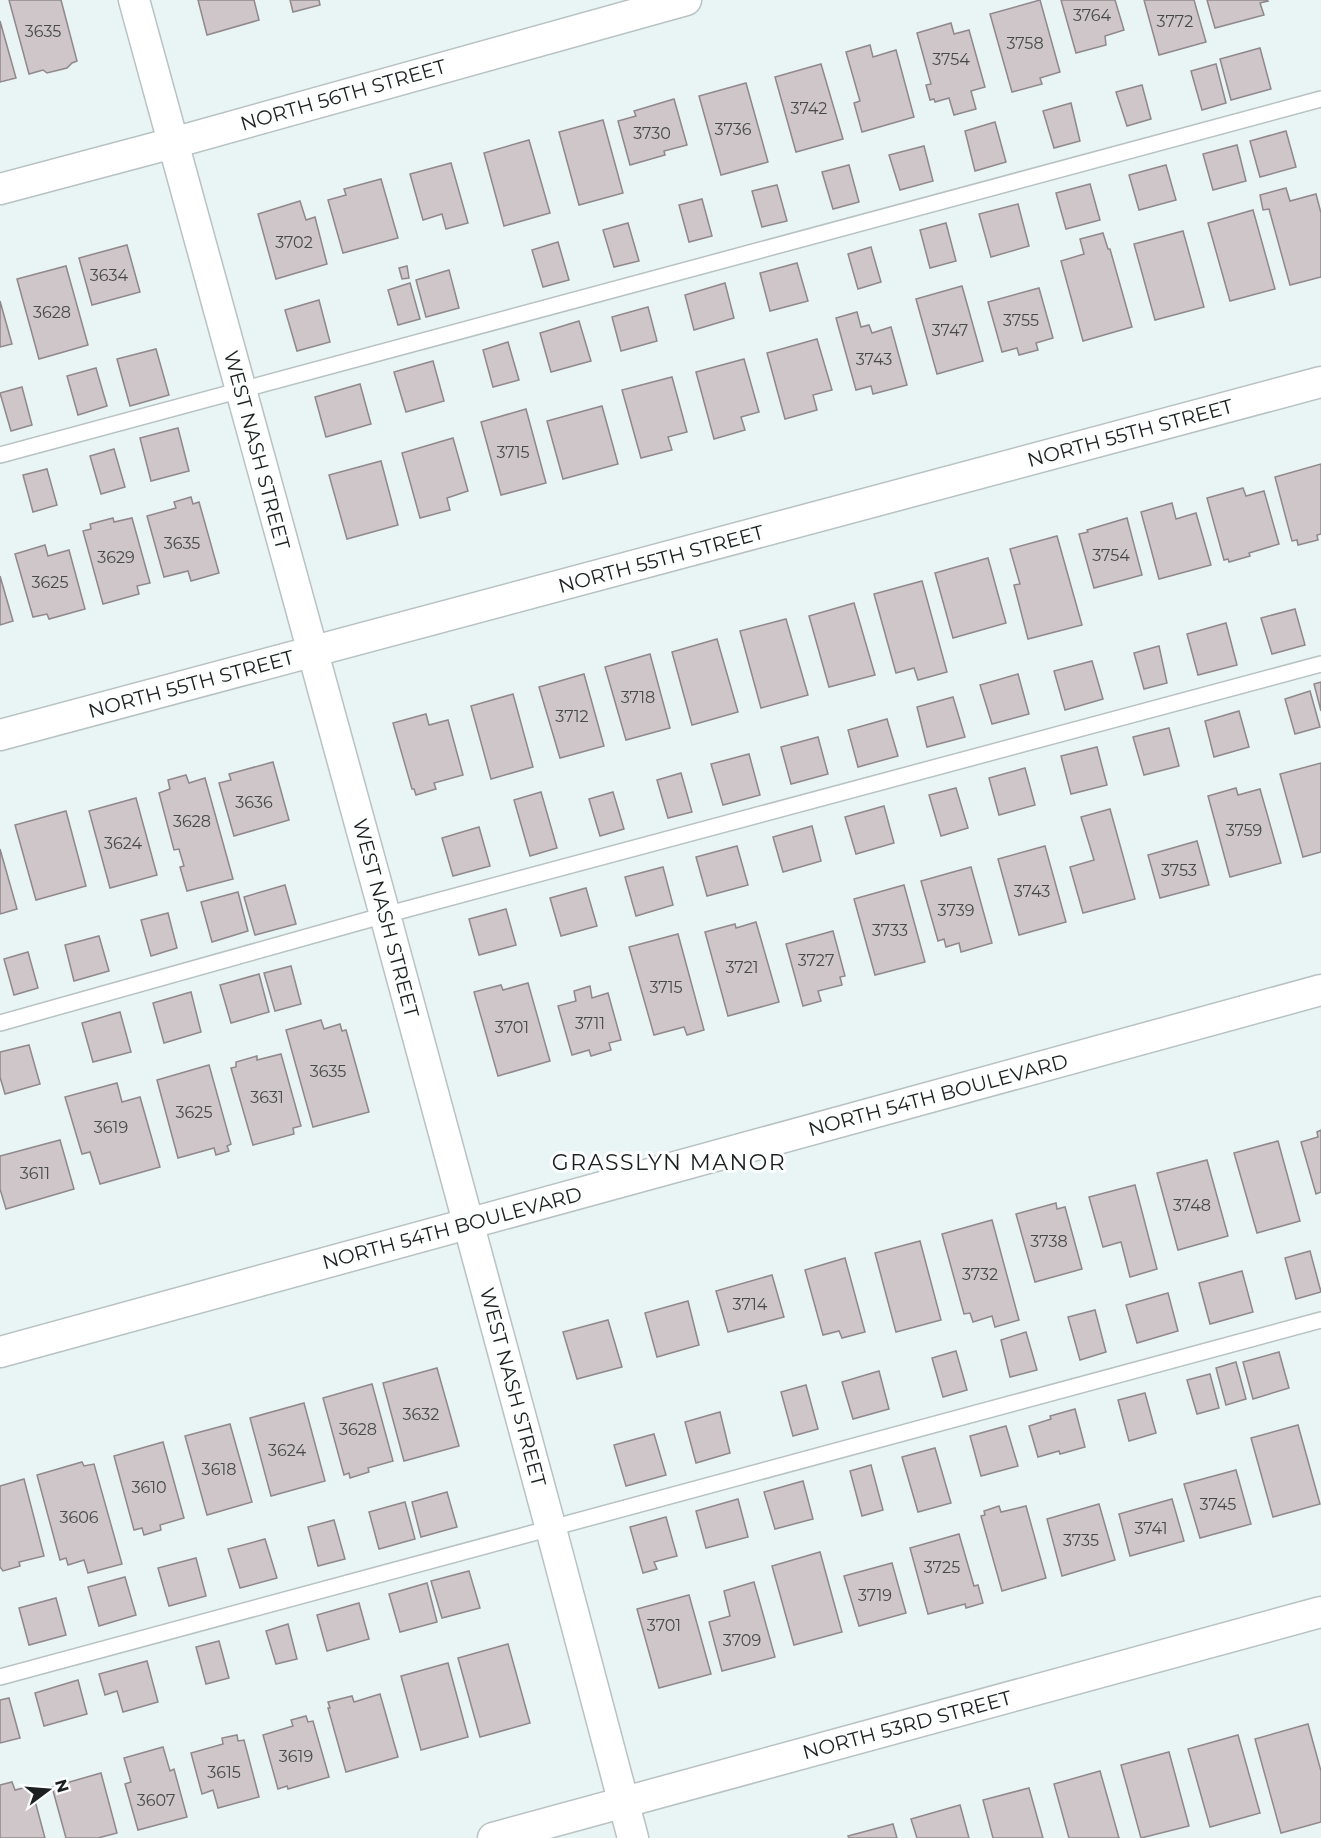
<svg xmlns="http://www.w3.org/2000/svg" width="1321" height="1838" viewBox="0 0 1321 1838" font-family="Montserrat,sans-serif">
	<style>
		.building { fill: #cec6c9; stroke: #90888b; stroke-width: 1.5 }
		.lines { fill: none; stroke-linecap: round; stroke-linejoin: round }
		.service-casing { stroke: #b8c2c2; stroke-width: 18 }
		.minor-casing { stroke: #b8c2c2; stroke-width: 33 }
		.service { stroke: #fff; stroke-width: 15 }
		.minor { stroke: #fff; stroke-width: 30 }
		.labels { text-anchor: middle; dominant-baseline: central; stroke-width: 6; stroke-linejoin: round; paint-order: stroke }
		.number-label { font-size: 16px; fill: #484a4a }
		.street-label { font-size: 20px; fill: #1c2020; stroke: #fdffff }
		.quarter-label { font-size: 22px; letter-spacing: 1.5px; fill: #1c2020; stroke: #fdffff }
	</style>
	<rect width="100%" height="100%" fill="#e9f4f4"/>
	<g class="building">
		<polygon points="9,0 61,0 77,61 72,63 67,68 47,73 43,70 29,74"/>
		<polygon points="198,0 254,0 259,20 207,35"/>
		<polygon points="290,0 319,0 320,5 293,12"/>
		<polygon points="1040,0 1060,72 1040,78 1042,84 1012,92 990,14"/>
		<polygon points="1061,0 1115,0 1124,30 1105,36 1106,45 1076,53"/>
		<polygon points="1144,0 1194,0 1206,42 1159,55"/>
		<polygon points="1207,0 1267,0 1268,1 1260,3 1264,15 1215,28"/>
		<polygon points="0,21 16,78 0,82"/>
		<polygon points="951,23 954,34 969,30 985,87 971,91 976,109 954,115 949,98 935,102 934,99 930,100 926,85 931,84 917,33"/>
		<polygon points="870,45 873,57 896,50 914,117 862,132 854,103 860,101 846,52"/>
		<polygon points="1260,48 1271,89 1231,100 1220,59"/>
		<polygon points="821,64 843,139 796,152 775,77"/>
		<polygon points="1216,64 1226,103 1202,110 1191,71"/>
		<polygon points="746,83 768,162 721,175 699,96"/>
		<polygon points="1142,85 1151,119 1127,126 1116,92"/>
		<polygon points="674,99 687,145 664,151 665,155 630,165 618,121 636,116 634,111"/>
		<polygon points="1071,103 1080,141 1054,148 1043,111"/>
		<polygon points="603,120 623,193 579,205 559,132"/>
		<polygon points="995,122 1006,162 975,171 965,131"/>
		<polygon points="1286,131 1296,167 1260,177 1250,141"/>
		<polygon points="529,140 550,213 504,226 484,153"/>
		<polygon points="1237,145 1246,181 1213,190 1203,154"/>
		<polygon points="924,146 933,181 900,190 889,155"/>
		<polygon points="451,163 468,223 446,229 442,214 423,220 410,174"/>
		<polygon points="849,165 859,202 833,209 822,172"/>
		<polygon points="1166,165 1176,200 1139,210 1129,175"/>
		<polygon points="381,179 398,238 343,253 328,200 346,195 344,189"/>
		<polygon points="1090,184 1100,220 1066,229 1056,193"/>
		<polygon points="777,185 787,221 762,227 752,191"/>
		<polygon points="1286,188 1290,201 1316,194 1321,213 1321,277 1290,285 1269,209 1263,210 1260,195"/>
		<polygon points="702,199 712,236 689,242 679,205"/>
		<polygon points="300,201 306,220 315,217 327,264 276,279 258,214"/>
		<polygon points="1018,204 1029,246 991,257 979,214"/>
		<polygon points="1253,210 1275,289 1230,301 1208,223"/>
		<polygon points="628,223 639,261 614,267 603,230"/>
		<polygon points="946,223 956,261 930,268 920,230"/>
		<polygon points="1183,231 1204,307 1155,320 1134,244"/>
		<polygon points="1103,233 1108,249 1110,249 1132,327 1083,341 1061,261 1084,254 1080,239"/>
		<polygon points="558,242 569,280 543,287 532,250"/>
		<polygon points="127,245 140,292 92,305 79,258"/>
		<polygon points="871,247 881,282 858,289 848,254"/>
		<polygon points="797,263 808,301 770,311 760,273"/>
		<polygon points="66,266 88,345 39,359 17,279"/>
		<polygon points="407,266 409,278 402,279 399,268"/>
		<polygon points="449,270 459,308 426,317 416,280"/>
		<polygon points="410,283 420,319 398,325 388,290"/>
		<polygon points="725,283 734,318 694,330 685,295"/>
		<polygon points="962,286 983,361 937,374 916,299"/>
		<polygon points="1039,288 1053,338 1036,343 1038,350 1019,355 1017,348 1002,352 988,302"/>
		<polygon points="319,300 330,342 297,351 285,310"/>
		<polygon points="0,301 12,344 0,347"/>
		<polygon points="648,307 657,341 621,351 612,317"/>
		<polygon points="857,312 861,327 869,325 872,333 891,327 907,385 873,394 871,386 856,390 836,318"/>
		<polygon points="579,321 591,361 551,372 540,333"/>
		<polygon points="817,339 832,390 813,395 817,410 785,419 767,353"/>
		<polygon points="508,342 519,380 493,387 483,350"/>
		<polygon points="156,349 169,395 130,406 117,359"/>
		<polygon points="744,359 759,412 741,417 745,430 714,439 696,372"/>
		<polygon points="433,361 444,401 406,412 394,372"/>
		<polygon points="96,368 107,406 78,415 67,376"/>
		<polygon points="672,377 687,432 668,437 672,450 641,458 622,390"/>
		<polygon points="360,384 371,424 326,437 315,397"/>
		<polygon points="22,387 32,425 11,431 0,393"/>
		<polygon points="602,406 618,464 563,479 547,421"/>
		<polygon points="526,409 546,483 501,495 481,422"/>
		<polygon points="178,428 189,471 151,481 140,438"/>
		<polygon points="453,438 468,491 447,498 450,510 420,518 402,453"/>
		<polygon points="114,449 125,487 101,494 90,456"/>
		<polygon points="381,461 398,525 347,539 329,475"/>
		<polygon points="1321,464 1321,534 1317,535 1318,540 1298,545 1297,540 1292,541 1275,477"/>
		<polygon points="47,469 57,505 33,512 23,475"/>
		<polygon points="1243,488 1246,496 1264,491 1279,544 1249,553 1250,556 1229,562 1228,559 1224,560 1207,498"/>
		<polygon points="191,497 193,504 199,502 219,573 191,581 188,571 164,577 147,516 176,508 174,502"/>
		<polygon points="1172,503 1176,519 1196,513 1211,565 1159,579 1141,512"/>
		<polygon points="113,518 114,522 132,518 150,583 137,586 139,594 103,604 83,531 91,529 90,524"/>
		<polygon points="1127,518 1142,575 1094,588 1079,534 1088,532 1087,530"/>
		<polygon points="1057,536 1082,625 1028,639 1014,585 1020,584 1010,549"/>
		<polygon points="45,545 48,556 69,550 85,609 49,619 47,614 33,617 15,554"/>
		<polygon points="988,558 1006,623 953,638 935,573"/>
		<polygon points="0,576 13,621 0,625"/>
		<polygon points="922,581 947,672 918,680 914,668 896,673 874,594"/>
		<polygon points="854,603 875,675 829,687 809,616"/>
		<polygon points="1295,609 1305,645 1272,654 1261,618"/>
		<polygon points="786,619 808,695 761,708 740,631"/>
		<polygon points="1226,623 1237,665 1198,675 1187,634"/>
		<polygon points="717,639 738,712 692,725 672,652"/>
		<polygon points="1159,646 1167,683 1144,689 1134,653"/>
		<polygon points="650,654 670,728 626,740 605,667"/>
		<polygon points="1092,661 1103,699 1065,710 1054,671"/>
		<polygon points="584,674 604,746 560,758 539,687"/>
		<polygon points="1018,674 1029,714 992,724 980,685"/>
		<polygon points="1321,682 1321,711 1314,684"/>
		<polygon points="1310,691 1320,727 1295,734 1285,699"/>
		<polygon points="513,694 533,767 491,779 471,706"/>
		<polygon points="953,697 965,737 927,747 917,707"/>
		<polygon points="1239,711 1249,747 1214,757 1205,721"/>
		<polygon points="426,714 429,725 448,720 463,775 434,783 436,789 416,795 414,789 412,789 393,723"/>
		<polygon points="887,719 898,756 858,767 848,730"/>
		<polygon points="1169,728 1179,766 1144,775 1133,737"/>
		<polygon points="818,737 828,774 791,784 781,747"/>
		<polygon points="1097,747 1107,785 1071,794 1061,756"/>
		<polygon points="749,754 760,795 723,805 711,764"/>
		<polygon points="273,762 289,820 234,836 219,783 231,780 229,774"/>
		<polygon points="1321,763 1321,852 1303,857 1280,774"/>
		<polygon points="1025,768 1035,805 999,815 989,778"/>
		<polygon points="681,773 692,812 668,818 657,780"/>
		<polygon points="186,775 189,783 205,778 233,879 187,891 180,867 184,866 179,849 174,850 159,793 170,789 168,780"/>
		<polygon points="956,788 968,828 941,836 929,795"/>
		<polygon points="1236,788 1238,795 1260,789 1281,863 1230,877 1208,796"/>
		<polygon points="541,792 557,848 530,856 514,800"/>
		<polygon points="613,792 624,829 600,836 589,799"/>
		<polygon points="136,798 157,875 110,888 89,811"/>
		<polygon points="884,806 894,843 856,854 845,817"/>
		<polygon points="1110,809 1135,899 1083,913 1070,867 1094,860 1081,817"/>
		<polygon points="66,811 86,886 36,900 15,825"/>
		<polygon points="812,826 821,861 783,872 773,837"/>
		<polygon points="479,827 490,866 453,876 442,838"/>
		<polygon points="1197,841 1209,885 1160,898 1148,855"/>
		<polygon points="737,846 748,885 707,896 696,857"/>
		<polygon points="1045,846 1066,922 1019,935 998,859"/>
		<polygon points="0,849 17,909 0,914"/>
		<polygon points="663,867 673,905 636,916 625,877"/>
		<polygon points="971,867 992,943 961,952 959,943 946,947 944,939 938,941 921,881"/>
		<polygon points="285,885 296,924 255,935 244,897"/>
		<polygon points="904,885 925,962 875,975 854,899"/>
		<polygon points="586,888 597,926 561,936 550,898"/>
		<polygon points="238,892 248,931 212,942 201,902"/>
		<polygon points="506,909 516,945 479,955 469,919"/>
		<polygon points="168,913 177,948 151,956 141,920"/>
		<polygon points="756,922 779,1002 728,1016 705,932 735,924 736,928"/>
		<polygon points="833,931 845,976 840,977 842,985 818,991 821,1001 803,1006 786,944"/>
		<polygon points="678,934 704,1030 687,1035 684,1027 654,1035 629,947"/>
		<polygon points="99,936 109,971 74,981 65,945"/>
		<polygon points="28,952 38,988 14,995 4,959"/>
		<polygon points="291,966 301,1004 275,1011 264,973"/>
		<polygon points="259,974 269,1012 231,1023 220,985"/>
		<polygon points="528,983 550,1061 498,1076 474,992 501,985 503,990"/>
		<polygon points="590,986 592,998 608,993 621,1040 609,1043 611,1050 591,1056 589,1050 572,1055 558,1006 576,1001 574,991"/>
		<polygon points="191,992 201,1032 164,1043 153,1003"/>
		<polygon points="120,1012 131,1052 93,1062 82,1023"/>
		<polygon points="321,1020 324,1029 340,1024 342,1031 346,1030 369,1112 313,1127 286,1030"/>
		<polygon points="29,1045 40,1084 5,1094 0,1077 0,1052"/>
		<polygon points="281,1054 301,1126 293,1128 294,1134 253,1145 231,1068 236,1067 236,1062 257,1056 257,1060"/>
		<polygon points="209,1065 231,1144 227,1146 229,1151 216,1155 214,1148 178,1158 157,1080"/>
		<polygon points="117,1083 122,1102 140,1097 160,1167 100,1184 90,1152 82,1154 65,1097"/>
		<polygon points="1321,1130 1321,1192 1316,1194 1301,1142 1318,1137 1317,1132"/>
		<polygon points="60,1140 74,1189 6,1209 0,1189 0,1156"/>
		<polygon points="1278,1141 1300,1221 1257,1233 1234,1153"/>
		<polygon points="1207,1160 1228,1236 1178,1250 1157,1173"/>
		<polygon points="1135,1185 1157,1269 1130,1277 1121,1242 1103,1247 1089,1197"/>
		<polygon points="1056,1203 1057,1209 1065,1207 1082,1269 1035,1282 1016,1214"/>
		<polygon points="992,1220 1019,1320 995,1327 992,1316 973,1322 970,1313 964,1314 942,1234"/>
		<polygon points="920,1241 941,1320 896,1332 875,1253"/>
		<polygon points="1310,1251 1321,1292 1296,1299 1285,1258"/>
		<polygon points="845,1258 865,1332 842,1338 839,1331 823,1335 805,1270"/>
		<polygon points="1242,1271 1253,1312 1210,1324 1199,1283"/>
		<polygon points="772,1275 784,1317 728,1332 716,1291"/>
		<polygon points="1168,1293 1178,1331 1137,1343 1126,1305"/>
		<polygon points="688,1301 699,1345 657,1357 645,1313"/>
		<polygon points="1095,1310 1106,1352 1080,1360 1068,1317"/>
		<polygon points="608,1320 622,1367 577,1379 563,1332"/>
		<polygon points="1026,1332 1037,1370 1010,1377 1001,1340"/>
		<polygon points="956,1351 967,1390 943,1397 932,1358"/>
		<polygon points="1279,1352 1289,1388 1253,1399 1243,1362"/>
		<polygon points="1236,1362 1246,1399 1226,1405 1216,1368"/>
		<polygon points="437,1368 459,1446 404,1461 383,1383"/>
		<polygon points="879,1371 889,1409 853,1419 842,1382"/>
		<polygon points="1210,1374 1219,1408 1197,1414 1187,1380"/>
		<polygon points="372,1384 393,1461 368,1468 369,1472 350,1478 349,1473 344,1475 323,1398"/>
		<polygon points="806,1385 818,1429 793,1436 781,1392"/>
		<polygon points="1145,1393 1156,1433 1129,1441 1118,1400"/>
		<polygon points="304,1403 325,1481 271,1496 250,1418"/>
		<polygon points="1075,1409 1085,1447 1060,1454 1059,1451 1038,1457 1029,1426 1051,1419 1050,1416"/>
		<polygon points="720,1412 730,1453 696,1463 685,1422"/>
		<polygon points="230,1424 252,1502 207,1515 185,1436"/>
		<polygon points="1298,1425 1320,1504 1273,1517 1251,1438"/>
		<polygon points="1006,1426 1018,1466 981,1476 970,1436"/>
		<polygon points="654,1434 666,1475 626,1486 614,1445"/>
		<polygon points="163,1442 184,1518 160,1525 161,1530 144,1535 142,1528 134,1530 114,1456"/>
		<polygon points="935,1448 951,1503 918,1512 902,1457"/>
		<polygon points="82,1462 84,1466 94,1464 122,1564 88,1573 84,1560 68,1565 66,1558 60,1560 37,1475"/>
		<polygon points="871,1465 883,1510 862,1516 850,1471"/>
		<polygon points="1236,1470 1251,1524 1200,1538 1184,1484"/>
		<polygon points="24,1479 44,1556 19,1562 20,1566 3,1571 0,1567 0,1486"/>
		<polygon points="803,1481 813,1519 775,1529 764,1492"/>
		<polygon points="447,1492 457,1527 421,1537 412,1502"/>
		<polygon points="738,1499 748,1537 706,1548 696,1511"/>
		<polygon points="1172,1499 1184,1541 1130,1556 1119,1514"/>
		<polygon points="405,1502 415,1539 379,1549 369,1512"/>
		<polygon points="1099,1504 1115,1560 1062,1576 1047,1519"/>
		<polygon points="999,1506 1001,1512 1026,1506 1046,1578 1002,1591 981,1516 985,1515 984,1511"/>
		<polygon points="666,1517 677,1556 654,1562 657,1569 643,1573 630,1527"/>
		<polygon points="334,1520 345,1559 318,1566 308,1527"/>
		<polygon points="959,1534 974,1586 978,1585 983,1603 966,1608 965,1604 928,1614 910,1548"/>
		<polygon points="265,1539 277,1578 240,1588 228,1549"/>
		<polygon points="820,1552 842,1632 794,1645 772,1566"/>
		<polygon points="196,1558 206,1596 169,1606 158,1568"/>
		<polygon points="892,1563 906,1613 859,1626 844,1576"/>
		<polygon points="469,1571 480,1608 442,1618 431,1581"/>
		<polygon points="125,1577 136,1615 99,1626 88,1587"/>
		<polygon points="754,1582 775,1657 722,1671 709,1622 730,1616 724,1591"/>
		<polygon points="427,1583 437,1622 400,1632 389,1594"/>
		<polygon points="689,1595 711,1674 659,1688 637,1609"/>
		<polygon points="56,1598 66,1635 29,1645 19,1608"/>
		<polygon points="359,1603 369,1639 327,1651 317,1615"/>
		<polygon points="288,1624 297,1659 276,1664 266,1631"/>
		<polygon points="219,1641 229,1678 206,1684 196,1647"/>
		<polygon points="508,1644 530,1723 480,1737 458,1658"/>
		<polygon points="147,1661 158,1702 123,1712 117,1691 105,1695 99,1674"/>
		<polygon points="448,1663 468,1737 421,1750 401,1676"/>
		<polygon points="78,1680 87,1714 44,1726 35,1693"/>
		<polygon points="380,1694 398,1757 346,1772 328,1708 330,1708 328,1702 352,1696 354,1702"/>
		<polygon points="9,1698 20,1738 0,1743 0,1700"/>
		<polygon points="306,1716 308,1722 313,1721 329,1777 288,1789 287,1786 278,1789 263,1735 293,1726 291,1720"/>
		<polygon points="1308,1724 1321,1771 1321,1822 1281,1833 1255,1739"/>
		<polygon points="237,1735 238,1741 244,1740 259,1797 218,1808 213,1790 202,1794 191,1753 223,1744 222,1738"/>
		<polygon points="1238,1735 1260,1813 1210,1827 1188,1749"/>
		<polygon points="163,1747 170,1771 174,1769 187,1817 138,1830 125,1784 131,1782 124,1758"/>
		<polygon points="1169,1752 1189,1826 1141,1838 1121,1765"/>
		<polygon points="1100,1771 1119,1838 1069,1838 1054,1784"/>
		<polygon points="101,1773 117,1833 98,1838 66,1838 52,1787"/>
		<polygon points="12,1782 15,1790 31,1786 45,1838 0,1838 0,1785"/>
		<polygon points="1029,1788 1043,1838 993,1838 983,1800"/>
		<polygon points="960,1805 969,1838 917,1838 911,1819"/>
		<polygon points="893,1824 897,1838 849,1838 848,1836"/>
	</g>
	<g class="lines">
		<g class="service-casing">
			<g id="service">
				<polyline points="0,455 1321,99"/>
				<polyline points="0,1023 385,915 1321,664"/>
				<polyline points="0,1677 1321,1320"/>
			</g>
		</g>
		<g class="minor-casing">
			<g id="minor">
				<polyline points="134,0 385,915 551,1529 633,1838"/>
				<polyline points="0,189 173,143 686,0"/>
				<polyline points="0,735 1321,382"/>
				<polyline points="0,1352 1321,990"/>
				<polyline points="493,1838 1321,1612"/>
			</g>
		</g>
		<use href="#service" class="service"/>
		<use href="#minor" class="minor"/>
	</g>
	<g class="labels">
		<g class="number-label">
			<text x="1092" y="15">3764</text>
			<text x="1175" y="21">3772</text>
			<text x="43" y="31">3635</text>
			<text x="1025" y="43">3758</text>
			<text x="951" y="59">3754</text>
			<text x="809" y="108">3742</text>
			<text x="733" y="129">3736</text>
			<text x="652" y="133">3730</text>
			<text x="294" y="242">3702</text>
			<text x="109" y="275">3634</text>
			<text x="52" y="312">3628</text>
			<text x="1021" y="320">3755</text>
			<text x="950" y="330">3747</text>
			<text x="874" y="359">3743</text>
			<text x="513" y="452">3715</text>
			<text x="182" y="543">3635</text>
			<text x="1111" y="555">3754</text>
			<text x="116" y="557">3629</text>
			<text x="50" y="582">3625</text>
			<text x="638" y="697">3718</text>
			<text x="572" y="716">3712</text>
			<text x="254" y="802">3636</text>
			<text x="192" y="821">3628</text>
			<text x="1244" y="830">3759</text>
			<text x="123" y="843">3624</text>
			<text x="1179" y="870">3753</text>
			<text x="1032" y="891">3743</text>
			<text x="956" y="910">3739</text>
			<text x="890" y="930">3733</text>
			<text x="816" y="960">3727</text>
			<text x="742" y="967">3721</text>
			<text x="666" y="987">3715</text>
			<text x="590" y="1023">3711</text>
			<text x="512" y="1027">3701</text>
			<text x="328" y="1071">3635</text>
			<text x="267" y="1097">3631</text>
			<text x="194" y="1112">3625</text>
			<text x="111" y="1127">3619</text>
			<text x="35" y="1173">3611</text>
			<text x="1192" y="1205">3748</text>
			<text x="1049" y="1241">3738</text>
			<text x="980" y="1274">3732</text>
			<text x="750" y="1304">3714</text>
			<text x="421" y="1414">3632</text>
			<text x="358" y="1429">3628</text>
			<text x="287" y="1450">3624</text>
			<text x="219" y="1469">3618</text>
			<text x="149" y="1487">3610</text>
			<text x="1218" y="1504">3745</text>
			<text x="79" y="1517">3606</text>
			<text x="1151" y="1528">3741</text>
			<text x="1081" y="1540">3735</text>
			<text x="942" y="1567">3725</text>
			<text x="875" y="1595">3719</text>
			<text x="664" y="1625">3701</text>
			<text x="742" y="1640">3709</text>
			<text x="296" y="1756">3619</text>
			<text x="224" y="1772">3615</text>
			<text x="156" y="1800">3607</text>
		</g>
		<g class="street-label">
			<text transform="translate(343 95) rotate(-16)">NORTH 56TH STREET</text>
			<text transform="translate(1130 433) rotate(-15)">NORTH 55TH STREET</text>
			<text transform="translate(257 450) rotate(75)">WEST NASH STREET</text>
			<text transform="translate(661 559) rotate(-15)">NORTH 55TH STREET</text>
			<text transform="translate(191 684) rotate(-15)">NORTH 55TH STREET</text>
			<text transform="translate(386 918) rotate(75)">WEST NASH STREET</text>
			<text transform="translate(938 1095) rotate(-15)">NORTH 54TH BOULEVARD</text>
			<text transform="translate(452 1228) rotate(-15)">NORTH 54TH BOULEVARD</text>
			<text transform="translate(513 1387) rotate(75)">WEST NASH STREET</text>
			<text transform="translate(907 1725) rotate(-15)">NORTH 53RD STREET</text>
		</g>
		<g class="quarter-label">
			<text x="669" y="1162">GRASSLYN MANOR</text>
		</g>
	</g>
	<g transform="translate(48 1790) rotate(74)" stroke="#fdffff" stroke-width="4.5" paint-order="stroke">
	<path d="M0-4.5L10 22L0 15L-10 22Z" fill="#1c2020"/>
	<text y="-9" font-size="16" font-weight="bold" text-anchor="middle" fill="#1c2020">N</text>
	</g>
</svg>
